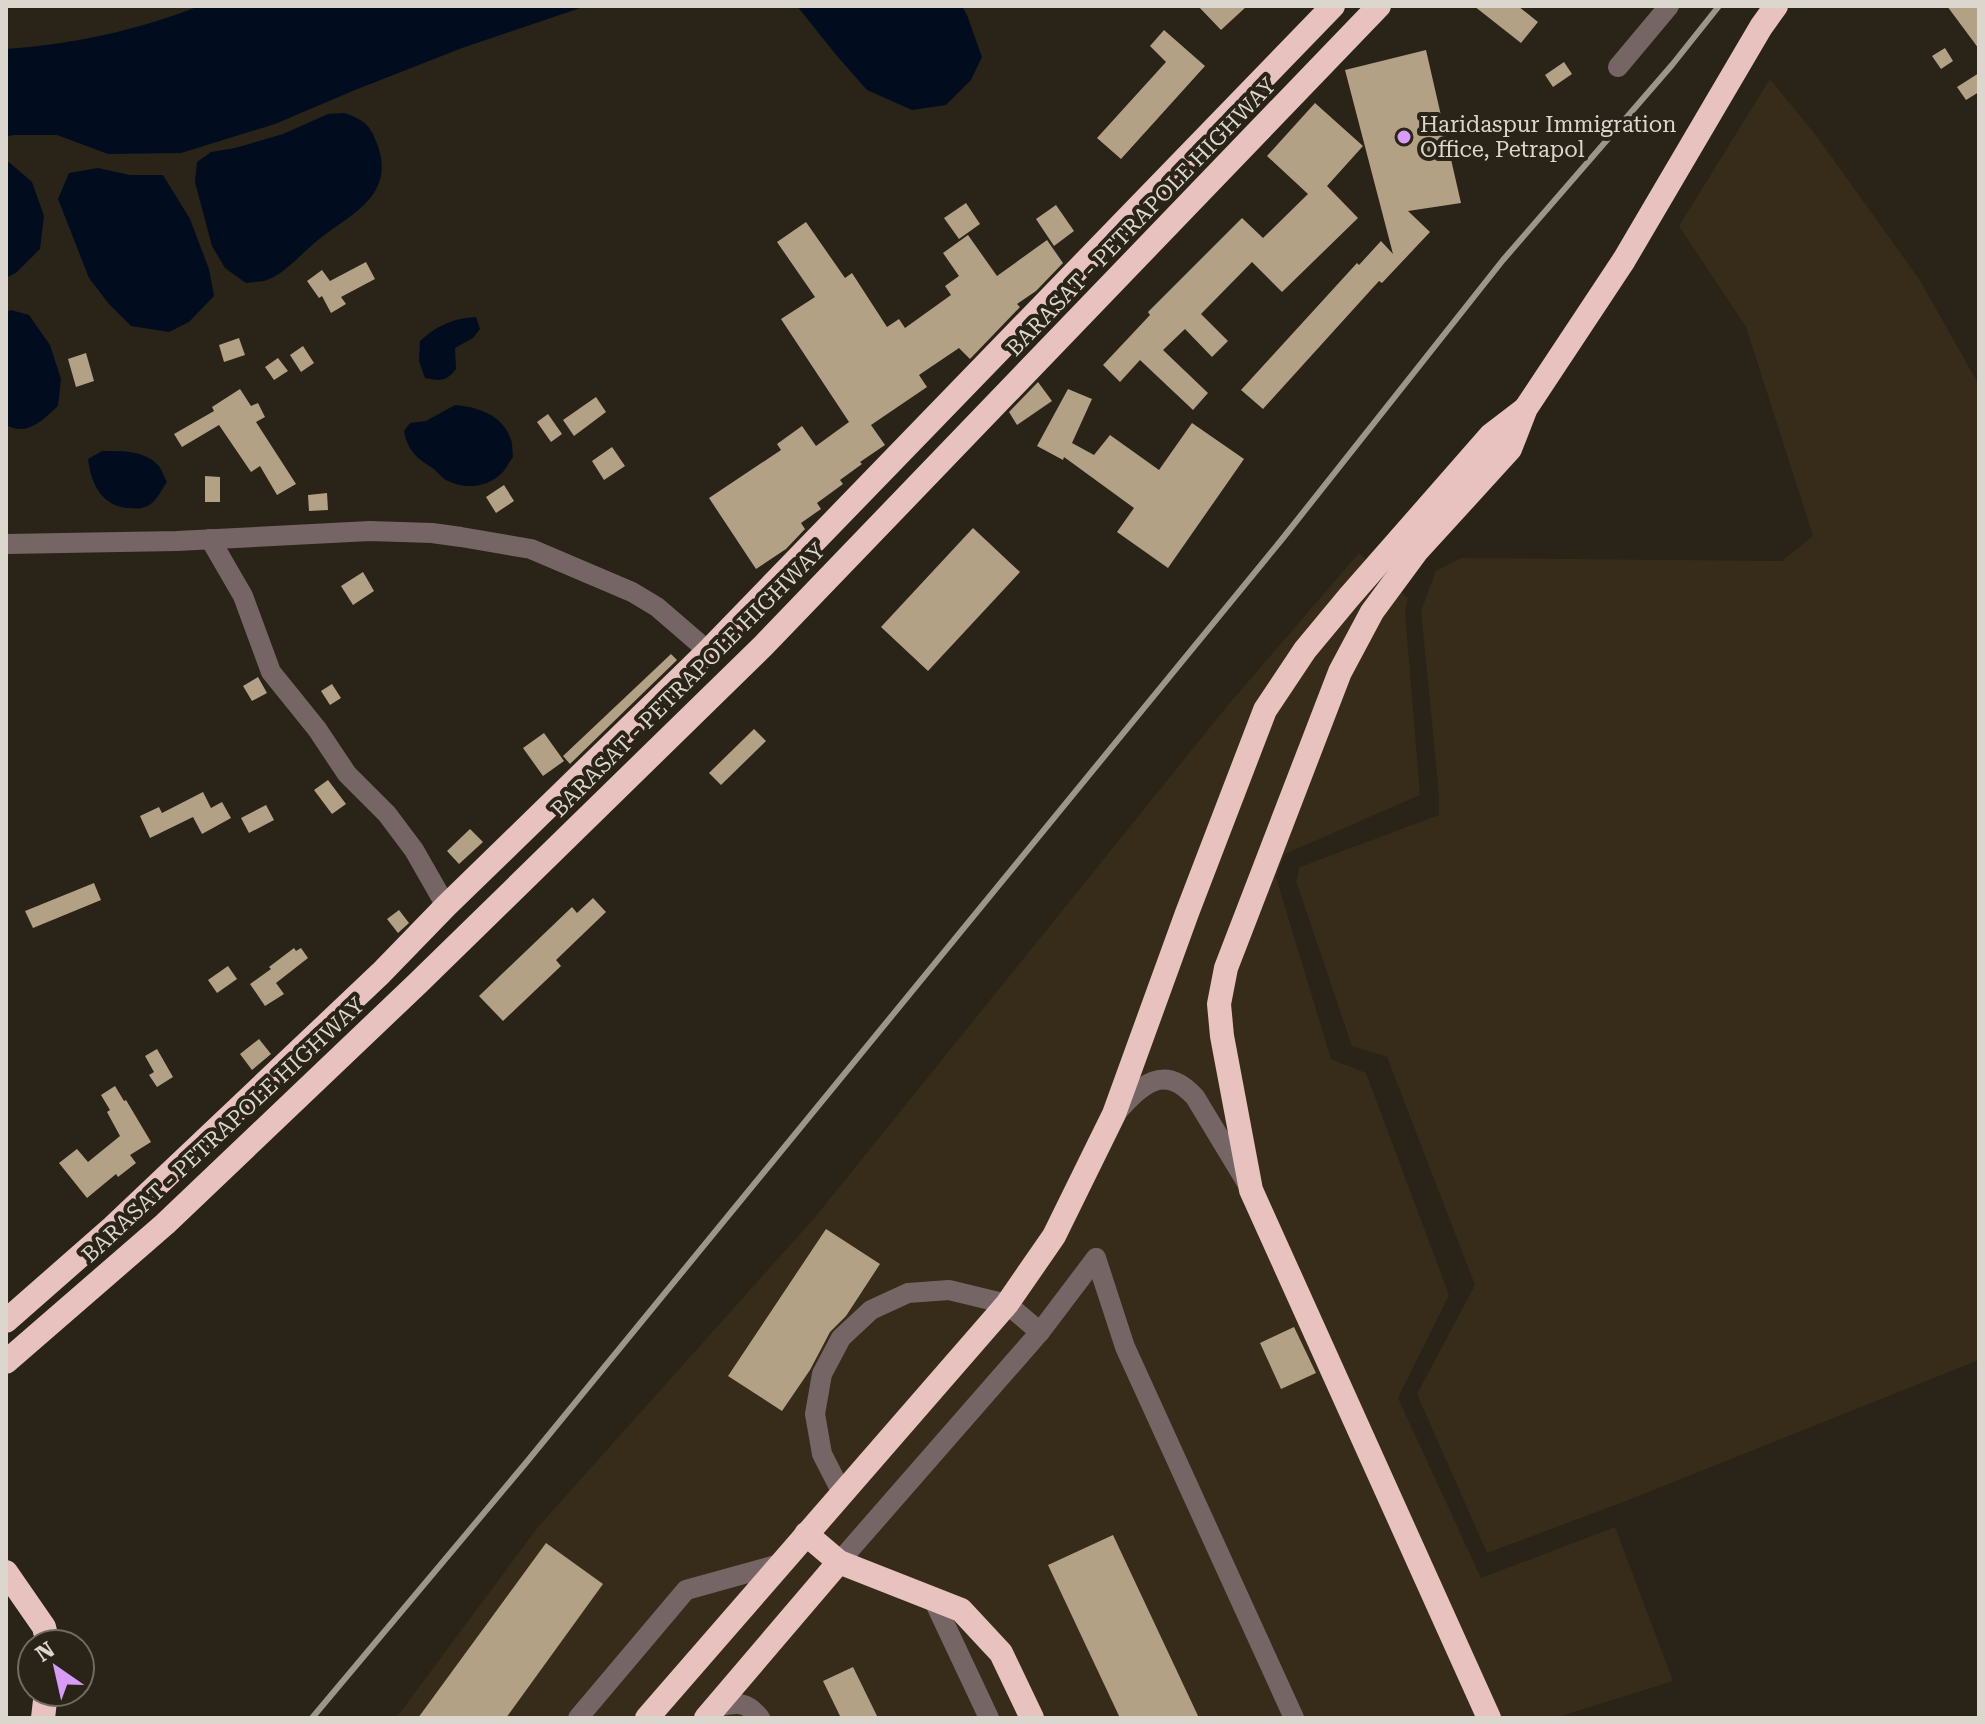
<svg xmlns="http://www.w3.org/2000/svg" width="1985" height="1724" viewBox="0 0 1985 1724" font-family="'Roboto Serif',serif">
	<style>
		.built { fill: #362c19 }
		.water { fill: #010d1f }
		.building { fill: #b3a186 }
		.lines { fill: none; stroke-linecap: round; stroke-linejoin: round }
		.minor { stroke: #756665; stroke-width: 20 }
		.highway { stroke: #e8c2bf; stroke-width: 24 }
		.rail { stroke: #9b958b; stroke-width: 6 }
		.poi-dot { fill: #d89bf8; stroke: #2a2317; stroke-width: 3 }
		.labels { text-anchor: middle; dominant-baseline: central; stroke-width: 8; stroke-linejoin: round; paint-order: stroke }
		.poi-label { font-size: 22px; fill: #dbd6ce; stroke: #2a2317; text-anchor: start }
		.street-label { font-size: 22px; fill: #dbd6ce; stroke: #2a2317 }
	</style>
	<rect width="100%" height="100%" fill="#2a2317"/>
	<g class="built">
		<polygon points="1770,79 1818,138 1919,279 1979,385 1979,1360 1626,1501 1487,1553 1417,1394 1475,1285 1387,1057 1352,1046 1296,881 1300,867 1439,815 1439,794 1421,611 1436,571 1461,558 1782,561 1813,536 1746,327 1679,226"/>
		<polygon points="1359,553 1408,598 1405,612 1420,795 1285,854 1276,877 1331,1059 1366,1073 1449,1295 1398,1398 1481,1578 1615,1527 1673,1681 1555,1718 396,1718 538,1527 816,1216 1228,705"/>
	</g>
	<g class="water">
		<path d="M199 6H586L462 48 355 90 275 124 181 153 108 154 57 135H13L6 137V49C69 45 140 30 199 6Z"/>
		<polygon points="797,6 962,6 967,15 982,57 971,80 946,105 912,110 867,90 837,56"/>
		<path d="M345 113C366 121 370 125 378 146 395 197 350 214 318 240 303 252 283 276 264 281 258 282 251 282 246 283L225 268 212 246 195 182 197 162 211 152 235 148 283 134 328 114Z"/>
		<polygon points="9,162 32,182 44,216 40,249 17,272 6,278 6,163"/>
		<polygon points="98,168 130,175 163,175 190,219 209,269 214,296 189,322 169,332 131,326 109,304 89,278 58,199 69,173"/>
		<path d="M11 310 29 315 50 345 61 379 58 406C43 420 27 437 6 425V312Z"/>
		<path d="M476 317 480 329 473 338 455 348 456 369C446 382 440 381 425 378L419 361 420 341C436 326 454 318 476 317Z"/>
		<path d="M455 405C477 407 501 414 510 437 513 443 512 451 513 457 509 462 506 469 502 473 486 489 461 490 443 478 440 475 437 472 434 469 417 458 408 452 404 431L410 423 426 421Z"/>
		<path d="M102 451C120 451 144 450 158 465 162 469 164 477 167 482 162 489 158 498 152 503 144 509 138 509 128 508 102 506 91 484 88 459Z"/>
	</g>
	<g class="building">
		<polygon points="1198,6 1247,6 1221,30"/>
		<polygon points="1474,6 1518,6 1538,22 1521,43"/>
		<polygon points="1947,6 1979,6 1979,49"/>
		<polygon points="1164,30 1205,66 1121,159 1097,138 1166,62 1150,46"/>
		<polygon points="1945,48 1953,61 1941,69 1932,56"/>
		<polygon points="1426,50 1461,203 1408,211 1430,232 1382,283 1379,281 1263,409 1241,390 1357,263 1359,265 1381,241 1393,254 1345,70"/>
		<polygon points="1564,62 1572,74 1553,87 1545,75"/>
		<polygon points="1979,73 1979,92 1966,100 1957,87"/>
		<polygon points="1315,103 1363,146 1327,186 1358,218 1282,292 1252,262 1201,314 1228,341 1212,357 1185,329 1163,350 1208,393 1193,410 1140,360 1120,382 1103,365 1150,315 1148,312 1242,218 1263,238 1308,194 1267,156"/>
		<polygon points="966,203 980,224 959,239 944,218"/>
		<polygon points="1056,205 1074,231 1054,246 1036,219"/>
		<polygon points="806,222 845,278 852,273 887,327 899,319 905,328 951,295 945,286 959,276 943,253 968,235 997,276 1047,240 1063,263 1036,291 1017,304 1020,307 970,359 959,348 919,375 927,387 871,425 885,445 860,462 862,464 840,480 843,484 817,503 821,509 801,523 805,529 786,549 756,569 709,498 781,450 777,444 802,426 816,446 849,422 781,319 815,297 777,242"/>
		<polygon points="366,262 375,279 341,297 346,304 331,313 322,296 319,298 307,281 322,270 330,281"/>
		<polygon points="239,338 245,355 224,362 219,345"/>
		<polygon points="303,346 314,363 301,372 290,355"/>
		<polygon points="86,353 94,381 76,387 68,359"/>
		<polygon points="278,358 288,371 274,380 265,367"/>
		<polygon points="1038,382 1052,401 1017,425 1009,412"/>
		<polygon points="240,389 251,406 258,403 265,417 256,422 296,484 277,495 260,466 251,472 219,425 182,447 174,434 214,411 212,407"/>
		<polygon points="1068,389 1092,399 1072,443 1094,455 1110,435 1159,470 1192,423 1244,459 1168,568 1117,532 1134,508 1064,457 1063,460 1037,446"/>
		<polygon points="596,397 606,412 574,436 563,420"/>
		<polygon points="548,414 562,434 551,442 537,422"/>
		<polygon points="612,447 625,466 604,480 592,461"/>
		<polygon points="205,476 220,477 220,502 205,502"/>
		<polygon points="504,485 514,501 496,513 486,497"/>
		<polygon points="327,493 328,510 309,511 308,495"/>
		<polygon points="973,528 1020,572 928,671 881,627"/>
		<polygon points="363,572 374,591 353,605 341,586"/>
		<polygon points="671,654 677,660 570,764 563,756"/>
		<polygon points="258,677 267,693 252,701 243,686"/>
		<polygon points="332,684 341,698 330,705 321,691"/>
		<polygon points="754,729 766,741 721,785 709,773"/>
		<polygon points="544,733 564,761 543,776 523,748"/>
		<polygon points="328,780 346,804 332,814 314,790"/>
		<polygon points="203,792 211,808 222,802 231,818 202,834 193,817 150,838 140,816 159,807 162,813"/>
		<polygon points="266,805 274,820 249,833 241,818"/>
		<polygon points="470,829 483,842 459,864 447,851"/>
		<polygon points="94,883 101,900 33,928 25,911"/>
		<polygon points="593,898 606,912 556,960 561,966 503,1021 479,996 572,907 577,913"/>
		<polygon points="399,910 409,923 398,933 387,919"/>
		<polygon points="294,948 296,951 301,948 308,958 276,983 284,994 265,1006 250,984 271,969 269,967"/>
		<polygon points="228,966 237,979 217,993 208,980"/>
		<polygon points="259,1039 271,1054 252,1070 240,1054"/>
		<polygon points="157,1049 173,1077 157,1087 149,1075 154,1072 145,1056"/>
		<polygon points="115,1086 124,1101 126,1100 151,1142 130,1155 136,1163 118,1177 116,1174 87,1198 59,1163 77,1149 88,1162 120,1136 107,1112 110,1110 101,1095"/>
		<polygon points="826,1229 880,1264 846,1316 830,1332 810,1370 782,1411 728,1376"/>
		<polygon points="1294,1327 1316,1373 1281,1389 1260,1343"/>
		<polygon points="1113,1535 1199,1718 1120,1718 1048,1565"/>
		<polygon points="546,1543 603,1584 506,1718 418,1718"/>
		<polygon points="853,1667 878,1718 841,1718 823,1681"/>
	</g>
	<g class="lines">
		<g class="minor">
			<polyline points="1618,67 1669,6"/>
			<polyline points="210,539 243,596 271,672 317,729 347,774 387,814 414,850 446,906"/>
			<polyline points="6,544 177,541 370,531 432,533 461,537 531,549 632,592 657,607 708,651"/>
			<path d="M1117 1112C1141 1086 1163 1062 1195 1097L1247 1183"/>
			<polyline points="1096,1258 1125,1347 1294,1718"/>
			<polyline points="842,1493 822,1454 815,1414 822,1374 841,1338 871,1310 908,1293 949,1290 1007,1304 1040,1332"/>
			<polyline points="839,1562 1040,1332 1096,1258"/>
			<polyline points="933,1599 989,1718"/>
			<path d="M716 1707C736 1703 746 1700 760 1718"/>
			<polyline points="578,1718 686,1590 780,1564"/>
		</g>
		<g class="highway">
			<polyline points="6,1321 113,1227 381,973 446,906 708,651 1333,6"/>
			<polyline points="6,1362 165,1224 417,984 763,646 1379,6"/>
			<polyline points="806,1534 839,1562 961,1610 1001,1653 1032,1718"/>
			<polyline points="6,1572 44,1627 48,1644"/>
			<polyline points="43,1718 46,1692"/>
			<polyline points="647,1718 1007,1304 1054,1236 1114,1114 1187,913 1265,710 1305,650 1349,597 1491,435 1525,409"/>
			<polyline points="706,1718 839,1562"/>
			<polyline points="1489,1718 1251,1190 1222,1036 1219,1004 1226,968 1340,672 1372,612 1417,551 1510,449 1526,408 1624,260 1761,27 1776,6"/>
		</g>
		<polyline class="rail" points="312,1718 525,1464 1283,538 1503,260 1672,65 1719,6"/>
	</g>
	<circle class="poi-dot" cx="1404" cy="137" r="8"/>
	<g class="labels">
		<g class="poi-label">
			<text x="1420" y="124">Haridaspur Immigration<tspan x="1420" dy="25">Office, Petrapol</tspan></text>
		</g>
		<g class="street-label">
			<text transform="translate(1141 217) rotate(-46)">BARASAT - PETRAPOLE HIGHWAY</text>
			<text transform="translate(688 680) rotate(-45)">BARASAT - PETRAPOLE HIGHWAY</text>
			<text transform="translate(223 1130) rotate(-43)">BARASAT - PETRAPOLE HIGHWAY</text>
		</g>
	</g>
	<rect width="1985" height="1724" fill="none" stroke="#dbd6ce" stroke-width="16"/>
	<g transform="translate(56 1668) rotate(326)"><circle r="38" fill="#2a2317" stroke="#716b60" stroke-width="2"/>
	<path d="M0-6L14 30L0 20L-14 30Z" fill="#d89bf8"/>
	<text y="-12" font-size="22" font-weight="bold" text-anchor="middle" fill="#dbd6ce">N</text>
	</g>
</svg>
